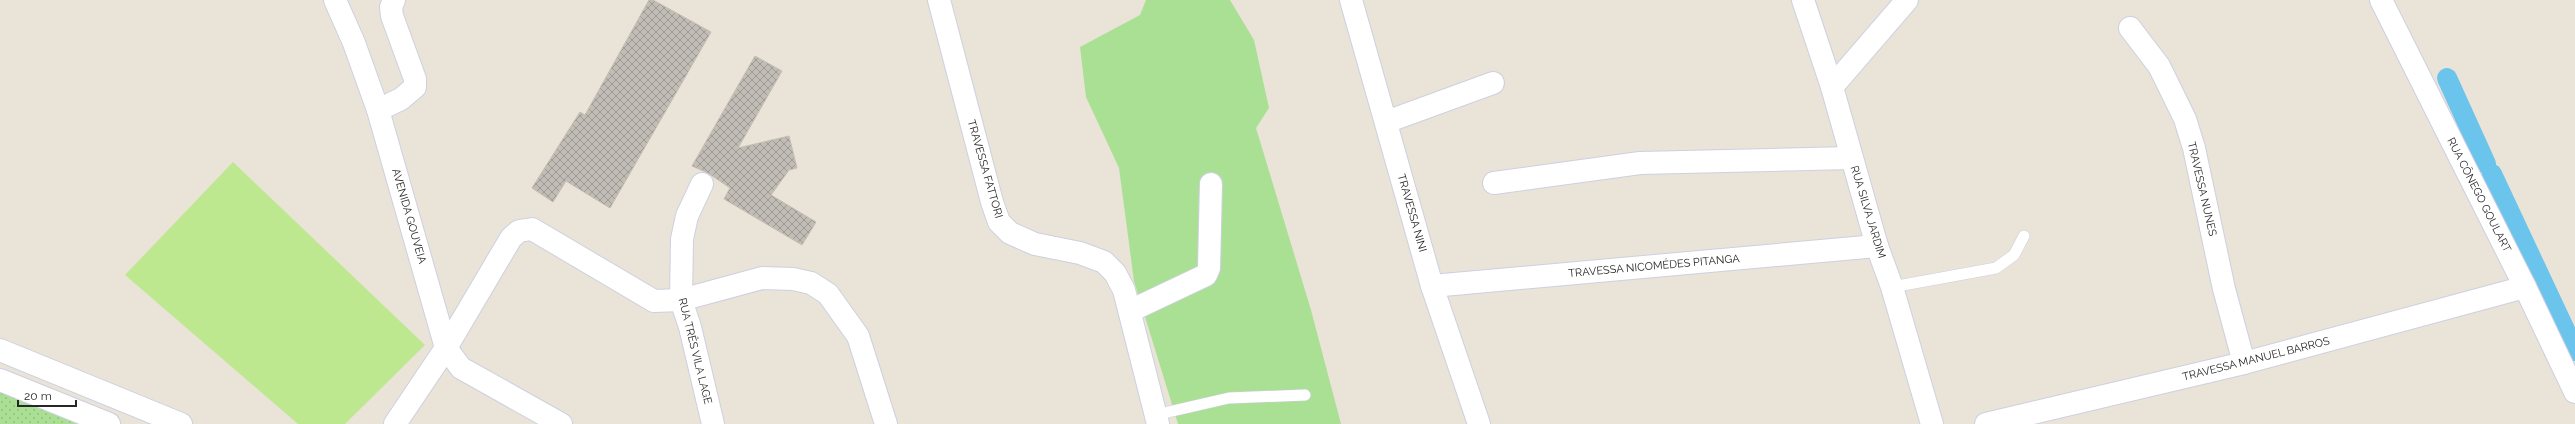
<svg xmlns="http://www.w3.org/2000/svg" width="2575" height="424" viewBox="0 0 2575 424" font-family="Raleway,sans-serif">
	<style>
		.grass { fill: #aae094 }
		.park { fill: url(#park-dots) }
		.pitch { fill: #bee88f }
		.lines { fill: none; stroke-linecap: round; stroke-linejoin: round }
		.canal { stroke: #6ac4ec; stroke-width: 20 }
		.building { fill: url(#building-cross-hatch); stroke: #c4beb2 }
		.lane-casing { stroke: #cdd0e0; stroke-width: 12 }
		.street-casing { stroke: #cdd0e0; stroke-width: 24 }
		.secondary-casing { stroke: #cdd0e0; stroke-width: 24 }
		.lane { stroke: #fff; stroke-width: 11 }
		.street { stroke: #fff; stroke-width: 22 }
		.secondary { stroke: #fff; stroke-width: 22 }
		.labels { text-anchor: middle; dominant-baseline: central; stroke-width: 3; stroke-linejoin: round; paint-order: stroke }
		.street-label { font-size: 11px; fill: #272727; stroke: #fff }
	</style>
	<defs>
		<pattern id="park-dots" width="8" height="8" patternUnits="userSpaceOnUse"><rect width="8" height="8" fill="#aae094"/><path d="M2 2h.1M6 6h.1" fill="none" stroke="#92c080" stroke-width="1.8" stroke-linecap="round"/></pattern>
		<pattern id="building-cross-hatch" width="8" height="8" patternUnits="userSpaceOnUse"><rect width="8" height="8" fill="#c1bcb5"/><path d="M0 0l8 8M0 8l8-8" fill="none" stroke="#9d9993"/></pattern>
	</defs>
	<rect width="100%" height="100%" fill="#e9e3d8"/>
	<polygon class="grass" points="1146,0 1230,0 1254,40 1269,108 1256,128 1311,310 1341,424 1178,424 1134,281 1119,168 1086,97 1080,47 1140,15"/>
	<polygon class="park" points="0,388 87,424 0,424"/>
	<polygon class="pitch" points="233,162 425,345 345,424 298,424 125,275"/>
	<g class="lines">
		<g class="canal">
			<polyline points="2447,78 2486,164"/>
			<polyline points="2492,174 2575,351"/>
		</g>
	</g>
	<g class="building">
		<polygon points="649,0 653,0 711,32 610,208 566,181 553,202 532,188 580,112 585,115"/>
		<polygon points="755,56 782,71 738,148 789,136 797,168 789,170 771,195 816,222 802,245 724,199 730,188 708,173 692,166"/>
	</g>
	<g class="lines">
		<g class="lane-casing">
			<g id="lane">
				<polyline points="1892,287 1996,268 2014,255 2024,236"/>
				<polyline points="1155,415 1229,398 1305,395"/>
			</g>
		</g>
		<g class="street-casing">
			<g id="street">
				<polyline points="335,0 354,43 378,110 446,348 461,368 561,424"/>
				<polyline points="939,0 992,202 999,222 1010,233 1035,244 1080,253 1104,262 1115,273 1124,290 1158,424"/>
				<polyline points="1351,0 1432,286 1479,424"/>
				<polyline points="1803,0 1832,87 1877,246 1892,287 1932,424"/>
				<polyline points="2381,0 2525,287 2575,392"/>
				<polyline points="2130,28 2159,66 2185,119 2194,148 2224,289 2244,363"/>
				<polyline points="1832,87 1907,0"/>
				<polyline points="378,110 401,99 415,87 415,79 392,16 391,7 394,0"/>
				<polyline points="1386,122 1493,83"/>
				<polyline points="1494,183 1640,163 1851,158"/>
				<polyline points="702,184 687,216 682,239 681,300 690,327 713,424"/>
				<polyline points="1432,286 1877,246"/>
				<polyline points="1130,311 1206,275 1209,268 1211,184"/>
				<polyline points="395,424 446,348 511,238 519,231 532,229 654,301 681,300 762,278 793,279 811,283 828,294 858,336 886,424"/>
				<polyline points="1986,424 2244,363 2525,287"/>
			</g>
		</g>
		<g class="secondary-casing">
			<g id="secondary">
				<polyline points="0,350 181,424"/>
				<polyline points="0,380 109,424"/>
			</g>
		</g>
		<use href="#lane" class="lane"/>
		<use href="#street" class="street"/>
		<use href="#secondary" class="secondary"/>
	</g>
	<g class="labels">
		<g class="street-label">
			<text transform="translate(985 169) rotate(74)">TRAVESSA FATTORI</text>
			<text transform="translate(2202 189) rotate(77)">TRAVESSA NUNES</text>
			<text transform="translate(2479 195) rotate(63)">RUA CÔNEGO GOULART</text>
			<text transform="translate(1868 212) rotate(73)">RUA SILVA JARDIM</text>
			<text transform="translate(1412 213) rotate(74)">TRAVESSA NINI</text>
			<text transform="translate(409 216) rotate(74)">AVENIDA GOUVEIA</text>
			<text transform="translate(1654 266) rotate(-5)">TRAVESSA NICOMÉDES PITANGA</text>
			<text transform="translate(695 351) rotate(76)">RUA TRÊS VILA LAGE</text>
			<text transform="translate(2256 359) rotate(-14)">TRAVESSA MANUEL BARROS</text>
		</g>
	</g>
	<path d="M18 400v6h58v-6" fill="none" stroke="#272727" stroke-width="2"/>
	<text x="24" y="400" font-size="12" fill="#272727" stroke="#ffffff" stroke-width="3" paint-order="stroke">20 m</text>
</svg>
